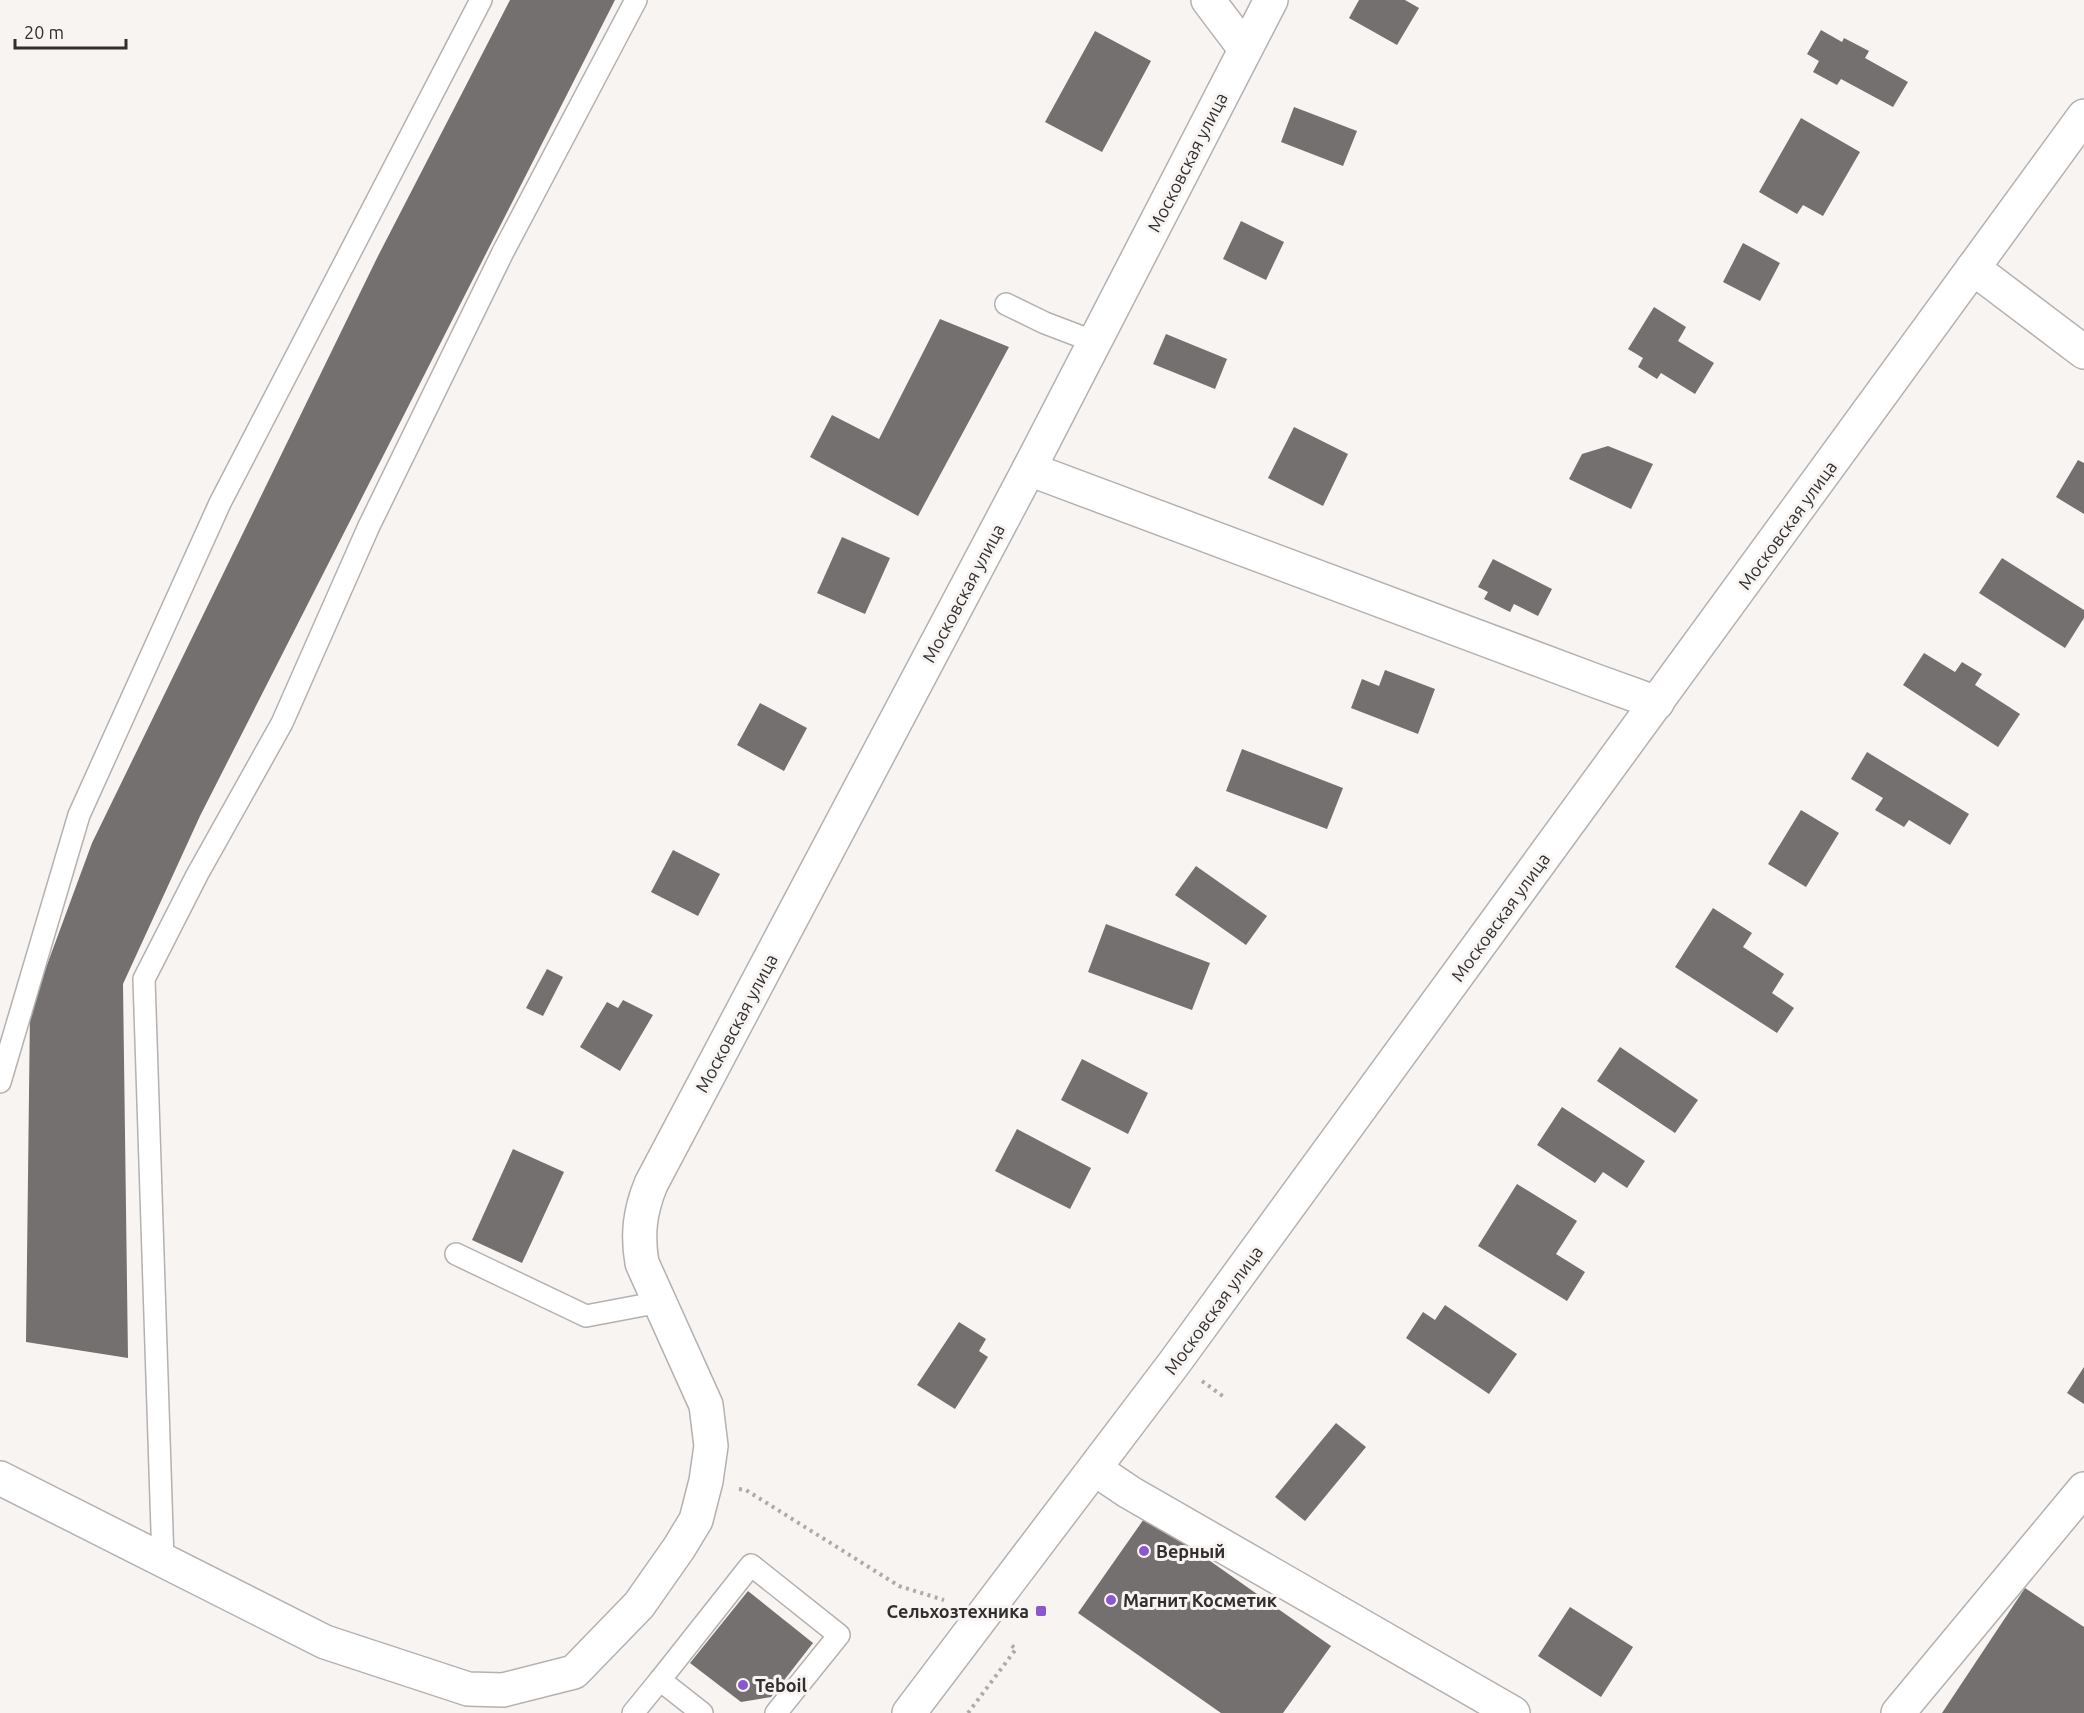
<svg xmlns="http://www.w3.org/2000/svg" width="2084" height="1713" viewBox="0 0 2084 1713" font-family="Ubuntu,sans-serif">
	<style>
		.building { fill: #747070 }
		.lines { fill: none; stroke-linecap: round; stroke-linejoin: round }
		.lane-casing { stroke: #b4b1af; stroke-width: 24 }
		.street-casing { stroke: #b4b1af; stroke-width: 36 }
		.primary-casing { stroke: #b4b1af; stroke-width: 36 }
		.path { stroke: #adaaa8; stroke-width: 4; stroke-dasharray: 3 4.5; stroke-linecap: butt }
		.lane { stroke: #fff; stroke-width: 21 }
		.street { stroke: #fff; stroke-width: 33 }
		.primary { stroke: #fff; stroke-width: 33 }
		.poi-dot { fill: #8b57cf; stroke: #f8f4f2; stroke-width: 2 }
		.labels { text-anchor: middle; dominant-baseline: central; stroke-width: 6; stroke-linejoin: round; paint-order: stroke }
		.street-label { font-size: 18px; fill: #312f2f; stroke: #f8f4f2 }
		.poi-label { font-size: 18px; font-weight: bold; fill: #312f2f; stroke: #f8f4f2; text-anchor: start }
	</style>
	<rect width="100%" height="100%" fill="#f8f4f2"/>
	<g class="building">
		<polygon points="510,0 615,0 200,816 123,984 128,1358 26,1342 30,1011 92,843 377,258"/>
		<polygon points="1359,0 1405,0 1419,8 1397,45 1349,18"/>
		<polygon points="1821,30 1842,42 1844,38 1869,51 1865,58 1908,82 1893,107 1841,79 1837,85 1813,72 1819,61 1807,54"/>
		<polygon points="1095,31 1151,61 1102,152 1045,122"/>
		<polygon points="1294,107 1357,131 1343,166 1281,142"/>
		<polygon points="1801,118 1860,152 1823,216 1803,205 1797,214 1759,192"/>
		<polygon points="1241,221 1284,242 1266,280 1223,259"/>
		<polygon points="1743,243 1780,263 1760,301 1723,282"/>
		<polygon points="1654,307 1686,327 1678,341 1714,363 1695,394 1661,373 1657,379 1638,367 1643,358 1628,349"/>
		<polygon points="940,319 1009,347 918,516 810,457 832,415 879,439"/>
		<polygon points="1166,334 1227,359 1215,389 1153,364"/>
		<polygon points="1294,427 1348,454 1323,506 1268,478"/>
		<polygon points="1608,446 1653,464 1631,509 1569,479 1582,454"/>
		<polygon points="2078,460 2084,463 2084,514 2056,497"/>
		<polygon points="842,537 890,558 865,614 817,593"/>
		<polygon points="2002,558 2084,610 2084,618 2065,648 1979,593"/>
		<polygon points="1493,559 1552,589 1538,616 1514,604 1510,612 1484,599 1488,592 1478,587"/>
		<polygon points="1924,653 1955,672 1962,662 1982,674 1975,685 2020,714 1998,747 1903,685"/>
		<polygon points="1385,670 1435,689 1418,734 1351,708 1362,679 1379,686"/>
		<polygon points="760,703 807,728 784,771 737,745"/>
		<polygon points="1242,749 1343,788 1327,829 1226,791"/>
		<polygon points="1867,752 1969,814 1950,845 1909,820 1904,827 1875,810 1883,798 1851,779"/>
		<polygon points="1801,810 1839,833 1806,887 1768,864"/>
		<polygon points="673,850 720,874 698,916 651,892"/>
		<polygon points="1196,866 1267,916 1246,945 1175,895"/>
		<polygon points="1713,908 1752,933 1743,947 1784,974 1772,993 1794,1008 1777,1033 1675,967"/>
		<polygon points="1106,924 1210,963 1192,1010 1088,972"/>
		<polygon points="547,969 563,977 543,1016 526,1008"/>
		<polygon points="623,1000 653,1015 620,1071 580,1047 607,1002 618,1008"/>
		<polygon points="1620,1047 1698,1100 1675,1133 1597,1081"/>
		<polygon points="1082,1059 1148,1093 1128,1134 1061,1100"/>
		<polygon points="1562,1107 1645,1161 1627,1188 1603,1172 1595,1183 1537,1145"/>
		<polygon points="1017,1129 1091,1168 1070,1209 995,1171"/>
		<polygon points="513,1149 564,1172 522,1263 472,1240"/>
		<polygon points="1517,1184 1577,1221 1556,1254 1585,1272 1567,1301 1478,1246"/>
		<polygon points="1445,1305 1517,1354 1489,1394 1406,1338 1423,1312 1435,1320"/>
		<polygon points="959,1322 986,1339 979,1351 988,1357 955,1409 917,1385"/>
		<polygon points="2084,1367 2084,1404 2067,1393"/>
		<polygon points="1336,1423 1366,1447 1305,1521 1275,1497"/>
		<polygon points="1146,1516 1331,1646 1283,1713 1221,1713 1078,1613"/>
		<polygon points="2025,1588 2084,1627 2084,1713 1942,1713"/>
		<polygon points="748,1591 813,1643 771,1697 741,1702 690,1663"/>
		<polygon points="1570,1607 1633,1647 1601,1697 1538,1656"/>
	</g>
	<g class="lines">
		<g class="lane-casing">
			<g id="lane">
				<polyline points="1006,304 1045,323 1095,342"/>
				<polyline points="0,1082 79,815 220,503 481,0"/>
				<polyline points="456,1254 586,1316 660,1302"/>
				<polyline points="163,1561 144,979 197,875 282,723 369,526 503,252 636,0"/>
				<polyline points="633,1713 660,1680"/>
				<polyline points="702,1713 660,1680 751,1565 839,1635 776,1713"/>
			</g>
		</g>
		<g class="street-casing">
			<g id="street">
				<polyline points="1208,0 1245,49"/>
				<polyline points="1973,268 2084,352"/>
				<polyline points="1029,469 1596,681 1657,703"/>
				<polyline points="1095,1469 1129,1492 1513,1713"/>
				<path d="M0 1478 325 1642 468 1689 503 1690 574 1672 639 1605 679 1548 696 1520 706 1481 711 1446 706 1405 642 1263C637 1234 640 1211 651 1184L1029 469 1271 0"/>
				<polyline points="1898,1713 2084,1489"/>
			</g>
		</g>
		<g class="primary-casing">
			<polyline id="primary" points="909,1713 1175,1362 2084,116"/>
		</g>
		<g class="path">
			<polyline points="1202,1381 1224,1397"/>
			<polyline points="739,1489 746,1490 899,1586 944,1600"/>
			<polyline points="968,1713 1016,1649 1011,1645"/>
		</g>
		<use href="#lane" class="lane"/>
		<use href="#street" class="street"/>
		<use href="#primary" class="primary"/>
	</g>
	<g class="poi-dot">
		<circle cx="1144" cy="1551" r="6"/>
		<circle cx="1111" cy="1600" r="6"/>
		<rect x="1035" y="1605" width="12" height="12" rx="3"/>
		<circle cx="743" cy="1685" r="6"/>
	</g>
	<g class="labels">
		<g class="street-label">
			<text transform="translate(1187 162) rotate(-63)">Московская улица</text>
			<text transform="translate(1787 525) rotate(-54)">Московская улица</text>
			<text transform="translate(963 593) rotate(-62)">Московская улица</text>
			<text transform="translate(1500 917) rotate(-54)">Московская улица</text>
			<text transform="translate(736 1023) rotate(-62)">Московская улица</text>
			<text transform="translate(1213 1310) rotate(-54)">Московская улица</text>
		</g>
		<g class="poi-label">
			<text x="1156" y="1551">Верный</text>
			<text x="1123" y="1600">Магнит Косметик</text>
			<text x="1029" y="1611" text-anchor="end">Сельхозтехника</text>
			<text x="755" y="1685">Teboil</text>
		</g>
	</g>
	<path d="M15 39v9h111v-9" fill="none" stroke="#312f2f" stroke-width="3"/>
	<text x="24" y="39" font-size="18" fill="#312f2f" stroke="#f8f4f2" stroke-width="4.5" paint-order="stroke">20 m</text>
</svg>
